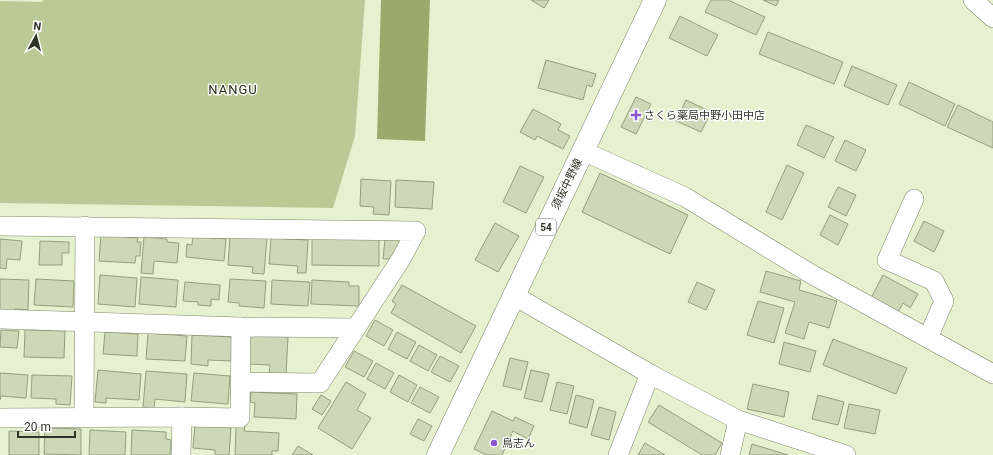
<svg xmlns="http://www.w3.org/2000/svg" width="993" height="455" viewBox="0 0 993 455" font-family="Roboto,'Noto Sans JP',sans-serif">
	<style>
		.green { fill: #bbc996 }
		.water { fill: #9baa6c }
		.building { fill: #ced7b6; stroke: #959e7e }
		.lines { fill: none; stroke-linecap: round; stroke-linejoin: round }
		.minor-casing { stroke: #7f8768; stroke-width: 20 }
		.primary-casing { stroke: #7f8768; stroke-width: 23 }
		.minor { stroke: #fff; stroke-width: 19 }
		.primary { stroke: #fff; stroke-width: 22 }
		.poi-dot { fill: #8957cf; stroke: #fff; stroke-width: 1.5 }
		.labels { text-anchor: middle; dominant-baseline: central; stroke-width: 3; stroke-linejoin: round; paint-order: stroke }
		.shield { fill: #fff; stroke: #6e7168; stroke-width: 1 }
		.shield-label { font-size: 10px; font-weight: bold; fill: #303427 }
		.poi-label { font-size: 11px; fill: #303427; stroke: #fff; text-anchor: start }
		.street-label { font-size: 11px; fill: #303427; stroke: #fff }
		.quarter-label { font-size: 13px; letter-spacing: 1px; fill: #272e12; stroke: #fff }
	</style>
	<rect width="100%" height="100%" fill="#e7f1cf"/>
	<polygon class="green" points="43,0 365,0 355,136 333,208 0,203 0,1 42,2"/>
	<polygon class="water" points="381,0 430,0 425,141 377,139"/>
	<g class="building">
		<polygon points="531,0 549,0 544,8"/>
		<polygon points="711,0 728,0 765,17 756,35 705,12"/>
		<polygon points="763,0 779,0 776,6"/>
		<polygon points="680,16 718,35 707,56 669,38"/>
		<polygon points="768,32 843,62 834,84 759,54"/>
		<polygon points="546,60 596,74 592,87 587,85 583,100 538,88"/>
		<polygon points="852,66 897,85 888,105 844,86"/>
		<polygon points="909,82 955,104 945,126 899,104"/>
		<polygon points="636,97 651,104 636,134 621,127"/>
		<polygon points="686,100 711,112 701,132 676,121"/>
		<polygon points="958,105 993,122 993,148 947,127"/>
		<polygon points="533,109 561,124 558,130 570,136 563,149 537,136 535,140 520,132"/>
		<polygon points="806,125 834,137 824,158 797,145"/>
		<polygon points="845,140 866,150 856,171 835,161"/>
		<polygon points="787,165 804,173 782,220 766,212"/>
		<polygon points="520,166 544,177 526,213 503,202"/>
		<polygon points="600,173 688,215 670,254 582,212"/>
		<polygon points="361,179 391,181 389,215 373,214 374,207 360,206"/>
		<polygon points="396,180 434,182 432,209 395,207"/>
		<polygon points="838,187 856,195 846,216 828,207"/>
		<polygon points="830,215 848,224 838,245 820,235"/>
		<polygon points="924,221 944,231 934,252 914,241"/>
		<polygon points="495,223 519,236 498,272 475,260"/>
		<polygon points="101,235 138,238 137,242 141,242 140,256 136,256 135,263 99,261"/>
		<polygon points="193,236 226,239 224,261 186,257 187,244 192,245"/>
		<polygon points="230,236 267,238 264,274 252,273 253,267 228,265"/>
		<polygon points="144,237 167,239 167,242 179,243 177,263 154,261 153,274 141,273"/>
		<polygon points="271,238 308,240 306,273 297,273 298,266 269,264"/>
		<polygon points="312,238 379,239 379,266 312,265"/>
		<polygon points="0,239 22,241 20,260 7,259 6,269 0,268"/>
		<polygon points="385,239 399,240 399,250 390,259 383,259"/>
		<polygon points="40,241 69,242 69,253 62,253 62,265 39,265"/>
		<polygon points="766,271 801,281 799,290 837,301 829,328 809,322 804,339 785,333 795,302 760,292"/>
		<polygon points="100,275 137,278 135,307 98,304"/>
		<polygon points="883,275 918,294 910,308 903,303 898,312 871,298"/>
		<polygon points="141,277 178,280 176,307 139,304"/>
		<polygon points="0,279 29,280 28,310 15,309 15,314 0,313"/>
		<polygon points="36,279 74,281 73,307 34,305"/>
		<polygon points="230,279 266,281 264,308 239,306 239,303 228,302"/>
		<polygon points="272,280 310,282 308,306 271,304"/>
		<polygon points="312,280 349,282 349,286 359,286 359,306 311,304"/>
		<polygon points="185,282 220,285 219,300 211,299 211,306 198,305 198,302 183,301"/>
		<polygon points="697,282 715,290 706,310 688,302"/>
		<polygon points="402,285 476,326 461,353 391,313 396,304 392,301"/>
		<polygon points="758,301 784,308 774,343 747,335"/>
		<polygon points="375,320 393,330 384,346 366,336"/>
		<polygon points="1,330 19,331 17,348 0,347"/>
		<polygon points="25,330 65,331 64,358 24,357"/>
		<polygon points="105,332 138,334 137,356 103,354"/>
		<polygon points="397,332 416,342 407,359 388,349"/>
		<polygon points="148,333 187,336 185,361 146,359"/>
		<polygon points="251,334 288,337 286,375 269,374 270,365 249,364"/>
		<polygon points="192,335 232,337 231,361 208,360 208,366 191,364"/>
		<polygon points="833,339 907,368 896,394 823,365"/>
		<polygon points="784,342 816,351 810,372 779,364"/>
		<polygon points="419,345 437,355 428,371 410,361"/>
		<polygon points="354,351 373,361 364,377 345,367"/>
		<polygon points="440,356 459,366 450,382 431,372"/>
		<polygon points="510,358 528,362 521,390 503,386"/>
		<polygon points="376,363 394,373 385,389 367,379"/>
		<polygon points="98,370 141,374 139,400 106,398 106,403 95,402"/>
		<polygon points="531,370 549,374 542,402 524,398"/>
		<polygon points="146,371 187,374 185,402 155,399 154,408 143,407"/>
		<polygon points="0,373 28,375 26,398 1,396 0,400"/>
		<polygon points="194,373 230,376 228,404 191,401"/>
		<polygon points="32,375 72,376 70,405 56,404 56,399 31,398"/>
		<polygon points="399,375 417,385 408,402 390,392"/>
		<polygon points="346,382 366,394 357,410 371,418 352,449 318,428"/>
		<polygon points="557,382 574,386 567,414 550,410"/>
		<polygon points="753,384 789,392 784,417 747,409"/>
		<polygon points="420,387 439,397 430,413 411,403"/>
		<polygon points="251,392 297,394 296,419 254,417 255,403 250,402"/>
		<polygon points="321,395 331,401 322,415 312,409"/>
		<polygon points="576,395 594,400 587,428 569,423"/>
		<polygon points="818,395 844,402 838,425 812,419"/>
		<polygon points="849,404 880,410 875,434 844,428"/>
		<polygon points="659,405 722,443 715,455 702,455 648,422"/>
		<polygon points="599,407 616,412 609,440 591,435"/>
		<polygon points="492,411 513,421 515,417 534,426 528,439 513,431 502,455 486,455 474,449"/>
		<polygon points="418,419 432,426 424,441 410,434"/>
		<polygon points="195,425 231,428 229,455 215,455 215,450 193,448"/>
		<polygon points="236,426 245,426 244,431 279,433 278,451 272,451 272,455 235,455"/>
		<polygon points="45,428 81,429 81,455 44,454"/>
		<polygon points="90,430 126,432 125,455 89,455"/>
		<polygon points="132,430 166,432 166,439 171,440 170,455 131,455"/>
		<polygon points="9,431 39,432 39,455 9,455"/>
		<polygon points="645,443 665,455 638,455"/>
		<polygon points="752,444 788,455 749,455"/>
		<polygon points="298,446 313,455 292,455"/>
	</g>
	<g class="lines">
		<g class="minor-casing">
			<g id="minor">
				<polyline points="973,0 993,18"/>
				<polyline points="583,151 685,197 811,274 993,374"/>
				<polyline points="914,199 887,260 934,281 944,301 928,338"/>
				<polyline points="0,226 416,231 401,259 320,383 241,382"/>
				<polyline points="513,295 650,374 738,420 846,455"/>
				<polyline points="0,319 241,327 355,328"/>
				<polyline points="182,417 240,418 241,327"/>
				<polyline points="0,418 182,417 181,455"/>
				<polyline points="84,418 85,226"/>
				<polyline points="618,455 650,374"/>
				<polyline points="730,455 738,420"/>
			</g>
		</g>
		<g class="primary-casing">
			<polyline id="primary" points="438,455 655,0"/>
		</g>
		<use href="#minor" class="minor"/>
		<use href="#primary" class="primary"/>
	</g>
	<g class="poi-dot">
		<path d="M634 109h4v4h4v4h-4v4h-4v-4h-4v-4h4z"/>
		<circle cx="494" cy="443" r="4"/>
	</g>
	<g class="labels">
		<rect class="shield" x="536" y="219" width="20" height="16" rx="3"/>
		<g class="shield-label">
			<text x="546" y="227">54</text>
		</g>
		<g class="poi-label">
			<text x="644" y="115">さくら薬局中野小田中店</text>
			<text x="502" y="443">鳥志ん</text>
		</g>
		<g class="street-label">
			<text transform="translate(567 184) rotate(-64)">須坂中野線</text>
		</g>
		<g class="quarter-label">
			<text x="233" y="89">NANGU</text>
		</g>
	</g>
	<g transform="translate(36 36) rotate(7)" stroke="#ffffff" stroke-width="3" paint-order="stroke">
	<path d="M0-3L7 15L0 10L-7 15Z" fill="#303427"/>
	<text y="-6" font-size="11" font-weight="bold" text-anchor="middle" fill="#303427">N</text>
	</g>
	<path d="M18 431v6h57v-6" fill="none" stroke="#303427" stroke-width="2"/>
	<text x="24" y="431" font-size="12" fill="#303427" stroke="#ffffff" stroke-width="3" paint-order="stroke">20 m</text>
</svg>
